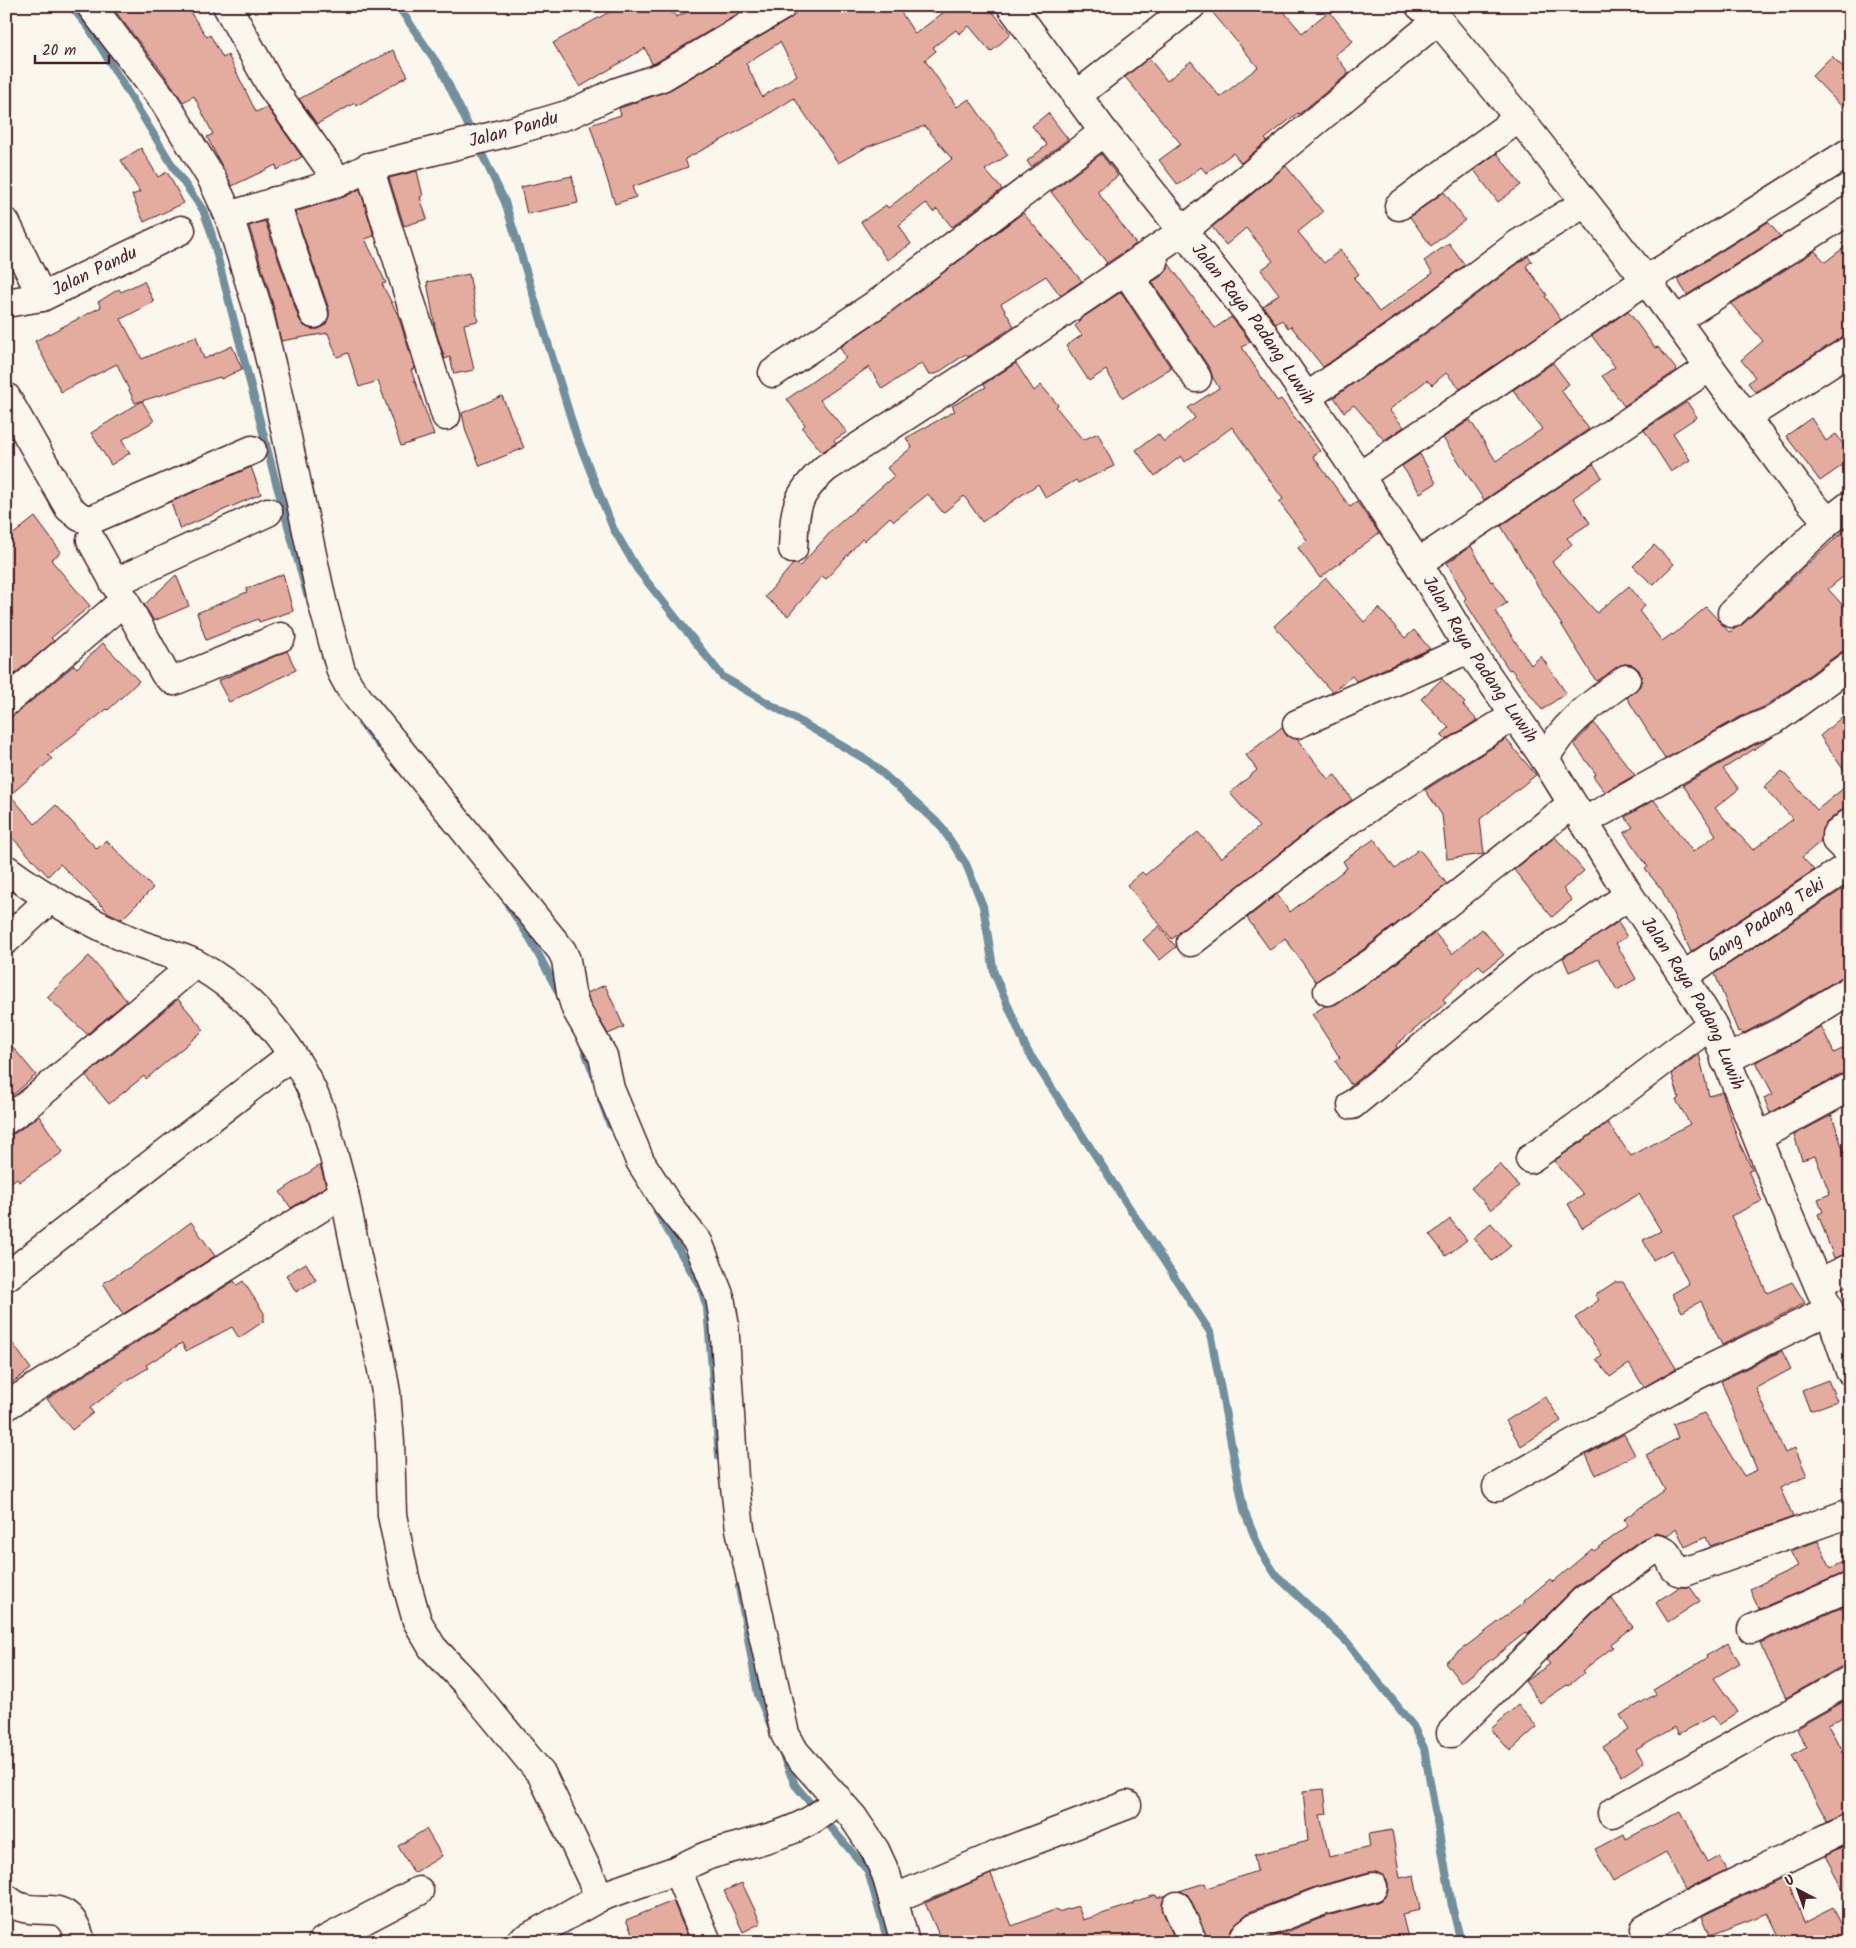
<svg xmlns="http://www.w3.org/2000/svg" width="1856" height="1948" viewBox="0 0 1856 1948" font-family="Kalam,sans-serif">
	<style>
		.lines { fill: none; stroke-linecap: round; stroke-linejoin: round }
		.stream { stroke: #728f9d; stroke-width: 8 }
		.building { fill: #e4ab9f; stroke: #4a1f2b; fill-rule: evenodd }
		.minor-casing { stroke: #4a1f2b; stroke-width: 31 }
		.major-casing { stroke: #4a1f2b; stroke-width: 31 }
		.minor { stroke: #fbf7ec; stroke-width: 28 }
		.major { stroke: #fbf7ec; stroke-width: 28 }
		.labels { text-anchor: middle; dominant-baseline: central; stroke-width: 4; stroke-linejoin: round; paint-order: stroke }
		.street-label { font-size: 18px; fill: #4a1f2b; stroke: #fbf7ec }
	</style>
	<rect width="100%" height="100%" fill="#fbf7ec"/>
	<filter id="ink" filterUnits="userSpaceOnUse"><feTurbulence type="fractalNoise" baseFrequency=".02" numOctaves="2"/><feDisplacementMap in="SourceGraphic" scale="10" xChannelSelector="R" yChannelSelector="G"/><feConvolveMatrix kernelMatrix="1 2 1 2 8 2 1 2 1" color-interpolation-filters="sRGB"/></filter>
	<g filter="url(#ink)">
		<g class="lines">
			<g class="stream">
				<polyline points="71,6 89,28 177,173 203,210 211,232 275,479 307,594"/>
				<polyline points="398,6 441,69 505,202 576,435 613,528 637,569 723,677 870,762 940,825 966,864 983,906 994,973 1027,1050 1210,1332 1244,1511 1261,1552 1276,1575 1347,1642 1413,1726 1424,1748 1452,1906 1461,1942"/>
				<polyline points="361,723 379,745"/>
				<polyline points="508,905 529,937 561,997"/>
				<polyline points="584,1048 594,1075"/>
				<polyline points="601,1100 610,1125"/>
				<polyline points="657,1212 701,1288 707,1308 719,1457"/>
				<polyline points="739,1587 758,1695 771,1726"/>
				<polyline points="782,1753 795,1785 868,1871 888,1942"/>
			</g>
		</g>
		<g class="building">
			<polygon points="111,6 186,6 207,37 210,35 223,58 228,55 256,112 267,107 302,157 277,170 276,165 232,186 207,137 213,134 194,96 183,102 164,74"/>
			<polygon points="620,6 667,6 671,14 674,12 676,17 700,6 751,6 655,63 652,64 645,48 580,87 553,43"/>
			<path d="M798 6H897L915 34 952 6H996L991 10 1011 34 991 52 969 26 959 34 956 30 933 47 936 51 925 60 957 107 969 99 1008 155 985 170 1002 189 952 227 937 209 933 212 926 203 899 225 911 244 887 260 861 222 886 205 888 208 952 159 925 126 867 147 838 163 794 98 756 122 685 159 688 167 632 187 636 197 615 204 590 125 621 115 619 108 623 107 670 90 790 19 795 14ZM780 42 797 75 762 97 746 63Z"/>
			<polygon points="1207,6 1279,6 1302,33 1329,11 1353,41 1335,55 1349,73 1299,114 1298,113 1265,139 1267,141 1241,163 1233,153 1206,173 1201,167 1178,185 1159,160 1181,144 1125,77 1149,58 1167,81 1191,61 1220,97 1258,67"/>
			<polygon points="393,50 408,76 356,106 355,103 317,124 299,99"/>
			<polygon points="1832,56 1850,74 1850,115 1812,76"/>
			<polygon points="1048,113 1068,139 1031,167 1027,161 1047,145 1032,126"/>
			<polygon points="141,148 158,177 167,172 184,203 144,222 132,195 140,192 121,160"/>
			<polygon points="1497,153 1521,185 1498,202 1474,170"/>
			<polygon points="1101,154 1118,176 1097,191 1136,244 1104,265 1107,263 1051,192"/>
			<polygon points="1286,166 1323,212 1298,232 1324,263 1340,250 1359,274 1354,278 1379,312 1433,273 1424,261 1449,243 1465,265 1399,314 1323,367 1291,326 1288,328 1282,320 1276,324 1263,306 1279,294 1261,270 1273,261 1246,228 1226,245 1212,227"/>
			<polygon points="417,171 423,196 420,197 427,219 404,226 389,178"/>
			<polygon points="572,176 578,203 527,214 521,187"/>
			<polygon points="360,189 374,236 365,239 386,283 382,284 398,315 415,369 411,370 434,435 401,446 378,381 359,387 348,353 337,357 328,333 281,341 272,301 249,226 265,221 299,319 304,326 312,329 319,329 326,324 329,316 329,309 295,212 344,197"/>
			<polygon points="1444,192 1465,220 1431,246 1410,217"/>
			<polygon points="1023,213 1082,281 1060,295 1046,276 1001,304 1014,326 968,357 966,354 936,374 928,374 922,363 882,389 869,367 820,400 847,432 834,440 836,443 822,452 802,428 805,425 787,399 846,358 840,347 887,315"/>
			<polygon points="1768,222 1780,236 1687,295 1677,279"/>
			<polygon points="1850,243 1850,334 1842,337 1755,392 1748,383 1755,377 1741,360 1763,341 1731,304 1815,251 1825,262"/>
			<polygon points="1528,256 1532,261 1526,266 1547,295 1545,296 1561,320 1460,389 1446,373 1432,385 1427,380 1389,410 1404,427 1384,440 1354,405 1344,412 1334,397 1417,340"/>
			<polygon points="1169,264 1215,328 1231,317 1244,333 1250,342 1242,347 1277,401 1281,399 1320,451 1313,456 1350,507 1357,502 1379,533 1320,578 1298,548 1307,540 1279,502 1283,499 1232,427 1185,462 1181,456 1155,476 1136,450 1158,434 1164,442 1195,418 1188,408 1219,388 1213,378 1210,369 1152,282 1163,275 1168,269"/>
			<polygon points="469,274 478,321 464,324 474,370 454,374 450,357 445,359 436,332 427,282"/>
			<polygon points="144,281 154,302 121,319 142,359 196,336 204,359 232,346 242,369 221,379 220,377 135,403 117,364 61,392 35,341 101,307 98,302 119,289 121,292"/>
			<polygon points="1121,292 1171,368 1123,398 1106,370 1089,381 1066,346 1082,335 1075,326 1080,322 1079,320"/>
			<polygon points="1628,311 1655,348 1658,347 1677,370 1624,406 1602,376 1615,367 1592,336"/>
			<polygon points="1016,363 1034,391 1041,385 1058,405 1056,407 1083,440 1098,433 1114,466 1078,483 1076,480 1046,498 1038,484 982,522 964,496 943,513 928,494 894,521 890,517 864,541 862,539 826,579 822,576 788,616 765,597 793,564 797,564 800,566 835,527 894,476 887,468 912,447 906,438 955,411 952,406 986,387 984,384"/>
			<polygon points="1553,363 1569,384 1561,390 1589,429 1484,500 1443,438 1470,420 1496,461 1542,429 1513,390"/>
			<polygon points="502,396 524,448 480,466 466,432 462,413"/>
			<polygon points="142,401 154,421 122,440 130,453 111,465 91,433"/>
			<polygon points="1687,402 1697,417 1673,433 1690,460 1671,472 1644,430"/>
			<polygon points="1811,418 1826,441 1836,434 1850,454 1850,460 1820,481 1786,436"/>
			<polygon points="1420,454 1436,483 1420,493 1402,466"/>
			<polygon points="1593,464 1602,477 1573,498 1590,523 1567,538 1572,544 1552,562 1597,613 1629,586 1645,606 1639,611 1662,641 1672,634 1673,635 1706,607 1729,632 1743,624 1850,525 1850,571 1828,589 1850,613 1850,650 1841,652 1766,706 1740,717 1665,759 1627,698 1640,686 1642,678 1639,670 1633,665 1624,664 1596,681 1501,526"/>
			<polygon points="251,467 261,494 184,527 180,530 171,502"/>
			<polygon points="35,517 61,552 51,560 90,606 51,638 54,641 6,681 6,540"/>
			<polygon points="1654,545 1674,564 1653,585 1633,566"/>
			<polygon points="1471,546 1491,582 1493,581 1507,603 1495,611 1531,665 1541,656 1566,693 1542,710 1511,669 1509,670 1481,627 1464,600 1466,598 1447,563"/>
			<polygon points="283,574 293,611 259,622 258,619 206,640 197,613 247,592 246,589"/>
			<polygon points="176,575 189,606 154,621 144,605"/>
			<polygon points="1326,578 1364,622 1379,608 1405,638 1414,630 1430,649 1356,681 1352,676 1332,692 1274,626"/>
			<polygon points="103,643 139,681 108,710 107,709 48,755 52,759 10,795 35,824 56,805 97,849 106,840 153,888 122,919 109,913 60,864 48,876 6,831 6,717 16,714 74,665 77,668"/>
			<polygon points="287,651 296,670 229,702 218,681"/>
			<polygon points="1442,679 1465,703 1463,705 1477,720 1446,740 1441,735 1449,728 1421,699"/>
			<polygon points="1850,710 1850,779 1820,736"/>
			<polygon points="1594,723 1635,775 1605,792 1593,776 1596,774 1574,744"/>
			<polygon points="1282,727 1287,736 1297,739 1328,779 1335,775 1352,800 1320,821 1172,939 1127,885 1142,872 1145,875 1198,832 1221,858 1259,827 1230,793 1257,770 1246,755"/>
			<polygon points="1773,737 1723,769 1739,789 1715,808 1753,850 1793,819 1764,787 1782,771 1817,810 1850,783 1850,808 1840,811 1826,823 1822,829 1821,841 1802,857 1814,870 1691,952 1662,890 1645,869 1648,867 1624,833 1633,827 1625,817 1654,800 1693,852 1716,835 1683,785 1754,745"/>
			<polygon points="1506,739 1536,775 1480,819 1484,854 1447,859 1442,815 1425,790"/>
			<polygon points="1555,837 1584,871 1563,889 1572,900 1552,917 1514,870"/>
			<polygon points="1374,839 1395,869 1419,849 1447,884 1364,949 1316,982 1285,938 1270,950 1247,918 1277,894 1290,912 1347,868 1343,861"/>
			<polygon points="1846,887 1850,893 1850,974 1842,977 1777,1016 1742,1034 1741,1031 1738,1032 1715,974 1712,975"/>
			<polygon points="1618,922 1627,937 1616,943 1636,979 1617,990 1599,959 1569,972 1563,958"/>
			<polygon points="1159,926 1176,947 1160,960 1143,940"/>
			<polygon points="1482,929 1504,955 1484,971 1479,965 1443,999 1446,1003 1396,1045 1397,1048 1351,1085 1335,1061 1340,1058 1312,1014 1325,1006 1336,1004 1381,975 1435,933 1452,954"/>
			<polygon points="89,956 127,1001 87,1034 47,997"/>
			<polygon points="605,985 624,1027 608,1034 590,1003 587,993"/>
			<polygon points="178,999 204,1030 146,1079 144,1076 109,1104 86,1076"/>
			<polygon points="1821,1026 1834,1053 1844,1048 1850,1060 1850,1071 1843,1073 1770,1113 1764,1098 1773,1094 1756,1062 1792,1044"/>
			<polygon points="6,1039 36,1075 6,1101"/>
			<polygon points="1699,1054 1709,1096 1722,1092 1738,1140 1752,1169 1748,1171 1762,1201 1731,1216 1767,1293 1792,1282 1805,1303 1722,1345 1701,1301 1682,1312 1672,1294 1689,1284 1672,1250 1653,1260 1643,1240 1661,1231 1639,1194 1582,1228 1568,1204 1584,1195 1554,1161 1608,1123 1631,1156 1690,1124 1676,1100 1679,1098 1672,1074"/>
			<polygon points="1832,1115 1844,1153 1850,1151 1850,1253 1834,1258 1818,1214 1823,1212 1818,1199 1830,1194 1815,1156 1802,1160 1794,1135"/>
			<polygon points="39,1116 63,1152 19,1182 17,1178 6,1186 6,1135 15,1133"/>
			<polygon points="1500,1164 1519,1186 1491,1210 1471,1188"/>
			<polygon points="320,1165 326,1186 291,1208 280,1192"/>
			<polygon points="1450,1219 1467,1240 1446,1256 1430,1235"/>
			<polygon points="191,1222 215,1256 123,1314 103,1283 135,1264"/>
			<polygon points="1491,1223 1511,1246 1492,1261 1473,1238"/>
			<polygon points="306,1263 316,1280 296,1292 286,1275"/>
			<polygon points="234,1281 237,1285 243,1281 264,1313 264,1321 239,1338 232,1327 186,1351 182,1343 146,1365 148,1368 126,1381 90,1408 93,1413 72,1430 47,1399"/>
			<polygon points="1615,1282 1623,1282 1676,1368 1644,1387 1629,1364 1610,1377 1596,1359 1602,1355 1575,1318 1599,1300 1595,1295"/>
			<polygon points="6,1334 31,1369 6,1387"/>
			<polygon points="1782,1351 1791,1369 1756,1388 1785,1453 1795,1448 1807,1476 1780,1488 1793,1517 1710,1546 1706,1537 1685,1547 1676,1528 1667,1536 1656,1533 1642,1539 1575,1587 1527,1635 1525,1633 1461,1683 1445,1662 1525,1602 1524,1601 1550,1579 1553,1582 1592,1549 1594,1551 1628,1526 1624,1519 1665,1490 1646,1455 1678,1438 1673,1424 1704,1413 1744,1476 1757,1470 1721,1381"/>
			<polygon points="1828,1380 1837,1401 1810,1411 1802,1390"/>
			<polygon points="1545,1396 1561,1421 1521,1446 1506,1421"/>
			<polygon points="1624,1434 1635,1455 1596,1475 1586,1455"/>
			<polygon points="1818,1541 1831,1568 1850,1559 1850,1572 1844,1573 1759,1609 1750,1589 1798,1566 1790,1551"/>
			<polygon points="1679,1587 1690,1587 1700,1601 1668,1622 1656,1603"/>
			<polygon points="1612,1599 1633,1627 1611,1644 1613,1647 1582,1671 1584,1673 1568,1686 1567,1685 1540,1703 1525,1681 1550,1664 1546,1660 1594,1612"/>
			<polygon points="1850,1604 1850,1664 1842,1666 1786,1698 1760,1643"/>
			<polygon points="1728,1643 1740,1663 1714,1678 1738,1712 1719,1725 1713,1716 1679,1734 1675,1727 1636,1750 1644,1762 1622,1776 1603,1747 1629,1730 1620,1715 1656,1694 1653,1690 1707,1658 1706,1656"/>
			<polygon points="1850,1698 1850,1714 1828,1724 1850,1767 1850,1812 1827,1821 1792,1756 1806,1748 1797,1728"/>
			<polygon points="1518,1705 1537,1727 1510,1751 1491,1729"/>
			<polygon points="1324,1789 1327,1814 1320,1815 1329,1857 1370,1847 1368,1834 1392,1830 1400,1878 1414,1875 1420,1910 1402,1914 1409,1942 1261,1942 1324,1917 1377,1902 1384,1898 1388,1891 1388,1883 1384,1876 1376,1872 1369,1872 1315,1887 1249,1912 1232,1927 1227,1942 1208,1942 1191,1900 1187,1894 1179,1891 1205,1883 1207,1888 1257,1871 1254,1855 1308,1841 1303,1791"/>
			<polygon points="1681,1811 1707,1863 1719,1856 1726,1870 1685,1890 1666,1852 1613,1881 1595,1849 1624,1834 1626,1839"/>
			<polygon points="426,1829 442,1856 414,1873 398,1846"/>
			<polygon points="1850,1844 1850,1902 1825,1856"/>
			<polygon points="991,1874 1012,1926 1057,1909 1058,1912 1078,1906 1083,1920 1133,1904 1133,1902 1156,1895 1157,1898 1167,1895 1162,1904 1163,1912 1176,1942 942,1942 925,1903"/>
			<polygon points="1787,1875 1804,1923 1834,1908 1850,1938 1850,1942 1767,1942 1779,1936 1768,1913 1710,1935 1702,1916"/>
			<polygon points="742,1883 761,1923 743,1932 724,1891"/>
			<polygon points="673,1901 690,1942 636,1942 626,1920"/>
		</g>
		<g class="lines">
			<g class="minor-casing">
				<g id="minor">
					<polyline points="91,6 164,101 212,179 229,216 257,306 273,372 322,601 341,671 349,686 361,702 562,951 566,960 571,993 576,1009 603,1056 610,1089 640,1161 668,1205 698,1242 720,1297 724,1321 734,1478 740,1529 785,1734 795,1752 853,1817 875,1850 886,1874 893,1899"/>
					<polyline points="227,6 271,86 339,182"/>
					<polyline points="1420,6 1438,20 1519,118 1646,280 1797,486 1828,522 1850,505"/>
					<polyline points="1076,96 1191,6"/>
					<polyline points="369,167 446,416"/>
					<polyline points="275,201 314,314"/>
					<polyline points="1399,206 1519,118"/>
					<path id="s1" d="M229 216 339 182 369 167 513 131 570 114 617 92 662 77 782 6"/>
					<polyline points="6,223 42,297"/>
					<polyline points="1154,262 1135,275 1132,280 1197,378"/>
					<path id="s2" d="M6 303 42 297 181 230"/>
					<polyline points="1675,321 1850,210"/>
					<polyline points="773,373 878,303 1104,132"/>
					<polyline points="6,397 69,508 80,517 91,520 252,450"/>
					<polyline points="1307,397 1408,327 1518,244 1585,203"/>
					<polyline points="1746,417 1850,350"/>
					<polyline points="1360,476 1646,280 1850,152"/>
					<polyline points="91,540 165,674 174,681 281,637"/>
					<path d="M793 549C795 509 794 496 826 468L1015 345 1183 231 1438 20"/>
					<polyline points="1418,563 1710,367"/>
					<polyline points="114,583 268,512"/>
					<polyline points="1732,613 1828,522"/>
					<polyline points="6,702 125,600"/>
					<polyline points="1297,724 1469,649"/>
					<path d="M1545 759C1564 722 1594 703 1626 679"/>
					<polyline points="1583,822 1747,731 1774,720 1850,665"/>
					<polyline points="1850,823 1836,835 1836,840 1850,854"/>
					<path d="M6 869C47 899 92 924 139 944 157 951 178 955 196 964 254 996 299 1051 321 1112 330 1138 336 1166 344 1193L6 1406"/>
					<polyline points="6,940 50,899"/>
					<polyline points="1191,942 1330,833 1431,767 1514,716"/>
					<path id="s3" d="M1683 976 1850 865"/>
					<polyline points="1328,991 1373,962 1572,804"/>
					<polyline points="1725,1060 1785,1030 1850,990"/>
					<polyline points="1352,1105 1525,963 1585,926 1629,895"/>
					<polyline points="6,1120 26,1106 195,964"/>
					<polyline points="1758,1137 1850,1087"/>
					<polyline points="1530,1159 1575,1128 1712,1024"/>
					<polyline points="344,1193 356,1252 379,1354 386,1392 390,1443 392,1515 405,1578 417,1621 432,1647 467,1684 542,1775 600,1897"/>
					<polyline points="6,1277 292,1055"/>
					<polyline points="1818,1283 1850,1268"/>
					<polyline points="1497,1487 1689,1379 1829,1310"/>
					<polyline points="1752,1629 1850,1587"/>
					<path d="M1451 1733 1584 1600 1649 1553 1657 1549C1660 1550 1663 1551 1665 1552 1674 1560 1670 1573 1685 1572L1850 1513"/>
					<polyline points="1612,1813 1850,1680"/>
					<path d="M677 1870C689 1864 700 1858 712 1854 753 1841 810 1833 837 1798"/>
					<path d="M6 1898C35 1926 67 1887 81 1942"/>
					<polyline points="1177,1906 1193,1942"/>
					<polyline points="1645,1929 1703,1898 1850,1827"/>
					<polyline points="322,1942 419,1891"/>
					<polyline points="520,1942 600,1897 677,1870 707,1942"/>
					<polyline points="905,1942 893,1899 1009,1850 1127,1805"/>
					<polyline points="1242,1942 1246,1934 1255,1927 1319,1902 1373,1887"/>
				</g>
			</g>
			<g class="major-casing">
				<g id="major">
					<path id="s4" d="M1011 6 1104 132 1257 324 1418 563 1469 649 1545 759 1629 895 1683 976 1712 1024 1785 1207 1829 1310 1850 1371"/>
				</g>
			</g>
			<use href="#minor" class="minor"/>
			<use href="#major" class="major"/>
		</g>
	</g>
	<g class="labels">
		<g class="street-label">
			<text stroke="none"><textPath href="#s1" startOffset="298">Jalan Pandu</textPath></text>
			<text stroke="none"><textPath href="#s2" startOffset="95">Jalan Pandu</textPath></text>
			<text stroke="none"><textPath href="#s4" startOffset="400">Jalan Raya Padang Luwih</textPath></text>
			<text stroke="none"><textPath href="#s4" startOffset="805">Jalan Raya Padang Luwih</textPath></text>
			<text stroke="none"><textPath href="#s3" startOffset="100">Gang Padang Teki</textPath></text>
			<text stroke="none"><textPath href="#s4" startOffset="1210">Jalan Raya Padang Luwih</textPath></text>
		</g>
	</g>
	<rect width="1856" height="1948" fill="none" stroke="#fbf7ec" stroke-width="25"/>
	<rect x="12" y="12" width="1831" height="1923" fill="none" stroke="#4a1f2b" stroke-width="2" filter="url(#ink)"/>
	<g transform="translate(1798 1890) rotate(319)" stroke="#fbf7ec" stroke-width="4" paint-order="stroke">
	<path d="M0-4L9 19L0 12L-9 19Z" fill="#4a1f2b"/>
	<text y="-8" font-size="14" font-weight="bold" text-anchor="middle" fill="#4a1f2b">U</text>
	</g>
	<path d="M35 55v8h74v-8" fill="none" stroke="#4a1f2b" stroke-width="2.5"/>
	<text x="42" y="55" font-size="15" fill="#4a1f2b" stroke="#fbf7ec" stroke-width="4" paint-order="stroke">20 m</text>
</svg>
